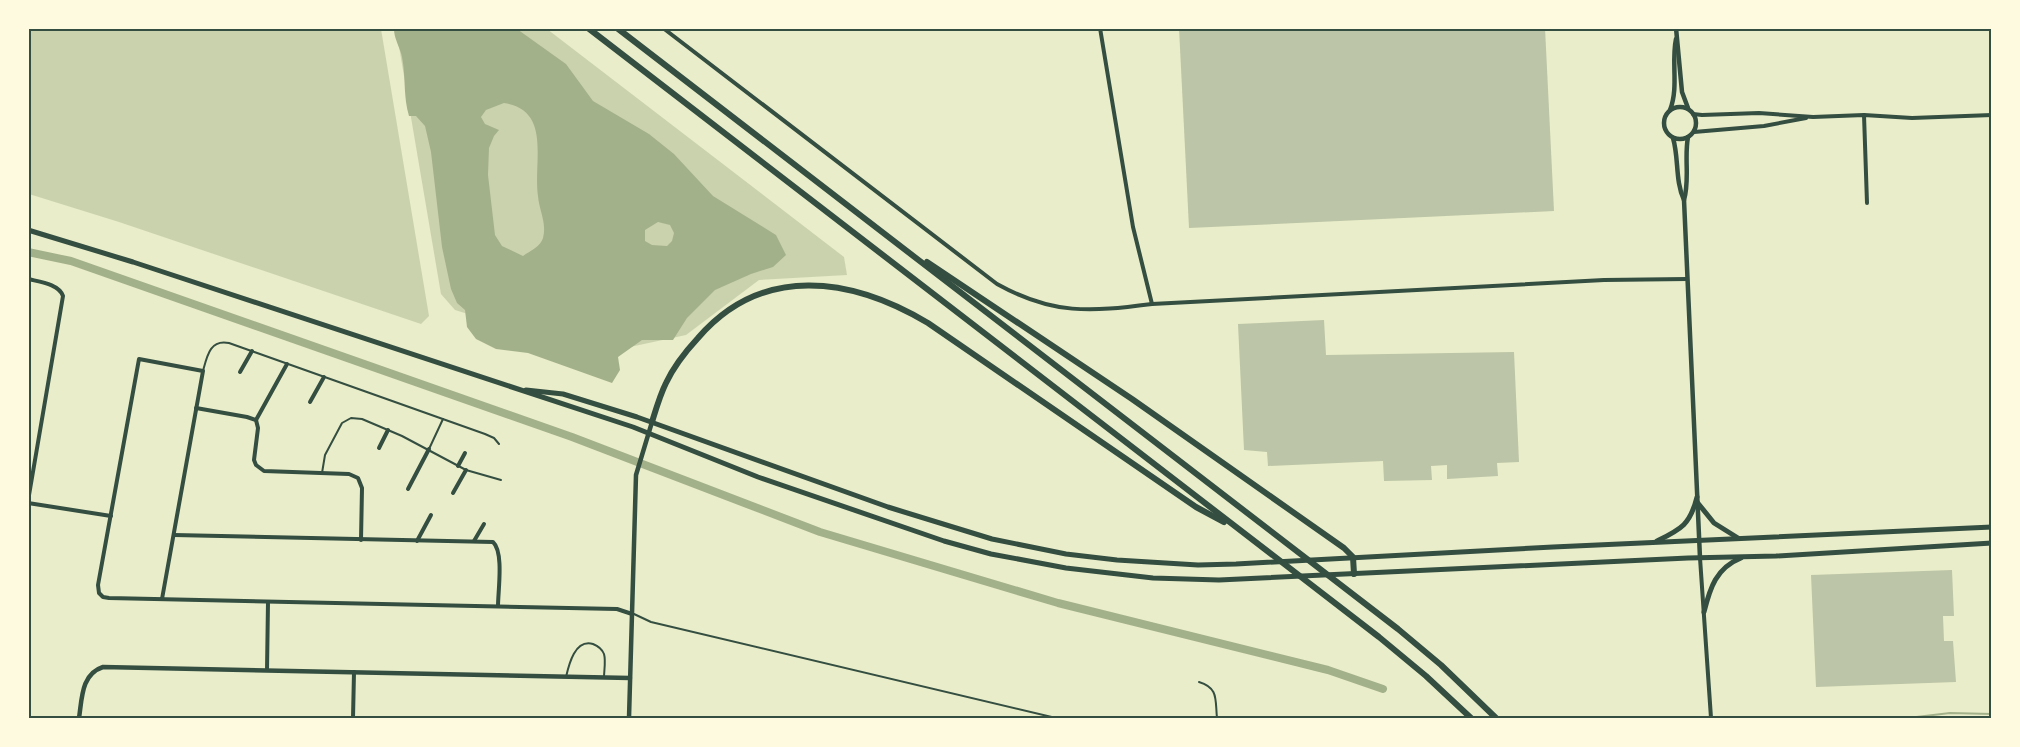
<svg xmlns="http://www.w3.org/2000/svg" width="2020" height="747" viewBox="0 0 2020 747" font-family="Cabin,sans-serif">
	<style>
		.green { fill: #cad2ad }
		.water { fill: #a3b18a; fill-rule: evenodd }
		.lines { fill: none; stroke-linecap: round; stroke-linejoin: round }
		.stream { stroke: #a3b18a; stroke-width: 2 }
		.canal { stroke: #a3b18a; stroke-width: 8 }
		.building { fill: #bcc5a7 }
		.service { stroke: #344e41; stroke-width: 2 }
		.minor { stroke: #344e41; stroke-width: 4 }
		.tertiary { stroke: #344e41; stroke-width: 4.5 }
		.secondary { stroke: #344e41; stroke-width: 5 }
		.trunk { stroke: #344e41; stroke-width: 6 }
		.neatline { fill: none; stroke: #344e41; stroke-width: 2 }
	</style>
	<rect width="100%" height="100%" fill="#e9edc9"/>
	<g class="green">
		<polygon points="28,29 381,29 429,316 421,324 119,222 29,194"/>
		<polygon points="396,29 547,29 844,257 847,275 759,280 686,335 597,354 455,310 441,294"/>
	</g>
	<path class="water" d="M394 29H517L566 64 593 101 649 134 674 154 713 196 776 235 786 255 773 267 751 274 715 290 687 318 673 340H642L618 357 620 370 612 383 528 353 496 349 476 339 467 327 465 310 457 303 451 289 442 247 431 152 425 126 416 116H409C403 97 406 77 402 57 400 47 394 39 394 29ZM504 103C552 110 533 162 538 196 539 210 547 223 543 238 541 246 530 251 523 256L502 246 495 235 488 175 489 148 494 136 499 130 485 124 481 117 486 110ZM658 222 670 225 674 233 672 241 667 246 652 245 645 241V230Z"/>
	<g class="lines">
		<polyline class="stream" points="1908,718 1950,713 1992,714"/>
		<polyline class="canal" points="28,252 71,261 572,437 820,532 1058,603 1328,670 1383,689"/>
	</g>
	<g class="building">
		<polygon points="1179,28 1545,28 1554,211 1189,228"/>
		<polygon points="1324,320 1326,355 1514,352 1519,462 1497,463 1498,476 1447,479 1447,465 1431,466 1432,480 1384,481 1383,461 1268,466 1267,452 1244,450 1238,324"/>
		<polygon points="1952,570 1954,616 1943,616 1944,641 1953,641 1956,682 1816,687 1811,575"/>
	</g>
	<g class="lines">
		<g class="service">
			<path d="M203 371C207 356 210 339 229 343L485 434 494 438 499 444"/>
			<polyline points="429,449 443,419"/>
			<polyline points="322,473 325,455 342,423 351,418 362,419 402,436 466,470 501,480"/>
			<polyline points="634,614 651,622 1056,718"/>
			<path d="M566 677C569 664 575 639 593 644 598 646 602 649 604 654 606 661 604 670 604 678"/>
			<path d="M1199 682C1219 688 1215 700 1217 718"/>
		</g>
		<g class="minor">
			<path d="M663 28 997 284C1053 315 1090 312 1152 304L1604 280 1687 279"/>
			<polyline points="1100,28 1133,227 1152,304"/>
			<polyline points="1693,114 1702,115 1759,113 1813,117 1864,115 1912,118 1992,115"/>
			<polyline points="1864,115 1867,203"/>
			<polyline points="1694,132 1764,126 1806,118"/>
			<path d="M28 279C40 282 59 284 63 296L28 501"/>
			<polyline points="240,372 252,351"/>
			<polyline points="310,402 324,377"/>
			<polyline points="196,408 247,417 256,420 258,428 254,460 256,465 264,471 349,474 358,478 362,488 361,540"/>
			<polyline points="256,420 287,364"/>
			<polyline points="379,448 388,430"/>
			<polyline points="458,466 465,453"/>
			<polyline points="408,489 429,449"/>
			<polyline points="453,493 466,470"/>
			<polyline points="28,503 111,516"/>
			<path d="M174 535 493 542C504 552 498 591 498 606"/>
			<polyline points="417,541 431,515"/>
			<polyline points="474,541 484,524"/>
			<polyline points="1700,558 1711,718"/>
			<polyline points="162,599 203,371 139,359 98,585 99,593 103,597 109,598 617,609 632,614"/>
			<polyline points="267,670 268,602"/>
			<polyline points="353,718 354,672"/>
		</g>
		<g class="tertiary">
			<polyline points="1676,28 1682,92 1688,108"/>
			<circle cx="1680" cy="123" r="16"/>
			<path d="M1670 110C1679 87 1671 62 1676 39"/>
			<path d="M1688 137C1684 158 1690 180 1684 200L1700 558"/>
			<path d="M1673 138C1679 158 1675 181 1684 200"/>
			<path d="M79 718C82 699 81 674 103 667L630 678"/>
			<polyline points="629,718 636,475 652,422"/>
		</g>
		<g class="secondary">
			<polyline points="28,230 133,262 633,427 758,477 944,541 991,554 1066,568 1153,578 1219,580 1688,558 1776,556 1992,543"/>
			<polyline points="526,390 563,394 637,417 888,507 992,539 1066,554 1117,560 1198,565 1236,564 1553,547 1992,527"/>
			<polyline points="1697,502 1714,523 1738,538"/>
			<path d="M1657 541C1681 529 1690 525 1697 497"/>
			<path d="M1704 612C1710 588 1716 568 1741 558"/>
		</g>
		<g class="trunk">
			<polyline points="588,28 1379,637 1426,676 1471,718"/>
			<polyline points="617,28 1398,629 1441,665 1496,718"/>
			<polyline points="927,262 1132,399 1344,548 1353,557 1354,574"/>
			<path d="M652 422C656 409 660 395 666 383 674 366 686 351 698 338 762 264 851 277 928 323L1196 507 1224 522"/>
		</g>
	</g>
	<rect width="2020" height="747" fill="none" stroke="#fefae0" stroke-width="60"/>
	<rect x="30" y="30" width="1960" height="687" class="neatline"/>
</svg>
